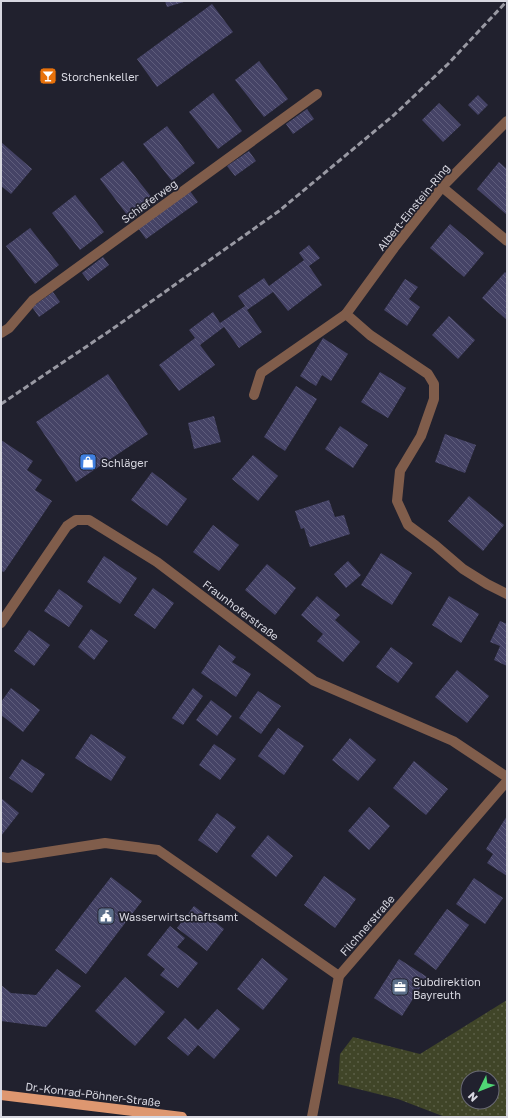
<svg xmlns="http://www.w3.org/2000/svg" width="508" height="1118" viewBox="0 0 508 1118" font-family="'Golos Text',sans-serif">
	<style>
		.grass { fill: url(#grass-dots); fill-rule: evenodd }
		.building { fill: url(#building-back-hatch) }
		.lines { fill: none; stroke-linecap: round; stroke-linejoin: round }
		.minor { stroke: #805d4b; stroke-width: 10 }
		.major { stroke: #de9770; stroke-width: 10 }
		.rail { stroke: #9999a3; stroke-width: 3; stroke-dasharray: 6 3; stroke-linecap: butt }
		.labels { text-anchor: middle; dominant-baseline: central; stroke-width: 3.5; stroke-linejoin: round; paint-order: stroke }
		.poi-label { font-size: 11px; fill: #d7d7e0; stroke: #21212e; text-anchor: start }
		.street-label { font-size: 11px; fill: #d7d7e0; stroke: #21212e }
	</style>
	<defs>
		<pattern id="grass-dots" width="8" height="8" patternUnits="userSpaceOnUse"><rect width="8" height="8" fill="#404528"/><path d="M2 2h.1M6 6h.1" fill="none" stroke="#5b5f47" stroke-width="1.8" stroke-linecap="round"/></pattern>
		<pattern id="building-back-hatch" width="6" height="6" patternUnits="userSpaceOnUse"><rect width="6" height="6" fill="#454366"/><path d="M-1 5l2 2M0 0l6 6M5-1l2 2" fill="none" stroke="#5f5d7c"/></pattern>
	</defs>
	<rect width="100%" height="100%" fill="#21212e"/>
	<path class="grass" d="M507 1000V1117H445L398 1099 338 1084 340 1054 353 1037 420 1054ZM468 1078H492V1102H468Z"/>
	<g class="building">
		<polygon points="165,1 187,1 167,7"/>
		<polygon points="212,4 233,32 157,87 137,59"/>
		<polygon points="259,61 288,99 264,117 235,80"/>
		<polygon points="213,93 242,131 218,149 189,112"/>
		<polygon points="478,95 488,105 478,115 468,105"/>
		<polygon points="439,103 461,125 443,142 422,120"/>
		<polygon points="307,109 314,119 293,134 286,124"/>
		<polygon points="167,126 195,163 172,181 143,144"/>
		<polygon points="1,142 32,169 11,194 1,186"/>
		<polygon points="249,151 256,161 235,176 227,166"/>
		<polygon points="123,161 152,198 128,216 100,179"/>
		<polygon points="499,162 507,169 507,215 477,189"/>
		<polygon points="190,191 198,202 146,239 138,228"/>
		<polygon points="75,195 104,232 80,250 52,213"/>
		<polygon points="450,224 484,253 464,277 430,248"/>
		<polygon points="30,228 59,265 35,284 6,246"/>
		<polygon points="309,245 320,258 309,266 322,285 288,311 273,292 247,310 262,332 239,348 224,327 200,345 215,365 179,391 159,365 195,338 189,330 213,312 220,323 245,306 238,296 264,278 269,286 304,260 299,253"/>
		<polygon points="103,257 109,265 88,281 82,273"/>
		<polygon points="505,272 507,274 507,320 482,298"/>
		<polygon points="405,279 418,287 409,299 420,307 407,326 384,310"/>
		<polygon points="53,292 60,302 39,317 32,307"/>
		<polygon points="449,316 475,340 458,359 432,335"/>
		<polygon points="323,338 348,354 331,381 322,375 316,386 300,376"/>
		<polygon points="380,372 406,388 388,418 361,402"/>
		<polygon points="108,374 148,434 76,482 36,422"/>
		<polygon points="296,386 317,399 285,451 264,437"/>
		<polygon points="214,416 221,442 194,449 188,423"/>
		<polygon points="340,426 368,445 353,468 325,449"/>
		<polygon points="445,434 476,445 465,473 435,462"/>
		<polygon points="1,440 33,461 27,470 42,480 35,490 52,501 4,572 1,571"/>
		<polygon points="253,455 278,476 258,501 232,479"/>
		<polygon points="152,472 187,499 167,526 131,500"/>
		<polygon points="469,496 504,525 483,551 448,521"/>
		<polygon points="329,500 335,517 344,515 350,534 310,547 304,528 301,529 295,511"/>
		<polygon points="213,525 239,545 219,571 193,552"/>
		<polygon points="381,553 412,573 392,605 361,585"/>
		<polygon points="104,556 137,578 120,604 87,582"/>
		<polygon points="348,561 361,575 346,588 334,574"/>
		<polygon points="267,564 296,588 275,615 245,590"/>
		<polygon points="153,588 174,603 155,629 134,615"/>
		<polygon points="59,589 83,606 69,627 44,611"/>
		<polygon points="317,596 340,615 335,620 360,642 343,662 317,641 323,634 301,615"/>
		<polygon points="449,596 479,614 461,643 432,625"/>
		<polygon points="500,621 507,624 507,666 494,660 500,646 490,642"/>
		<polygon points="91,629 108,641 94,660 78,647"/>
		<polygon points="29,630 50,645 34,666 14,651"/>
		<polygon points="219,645 236,657 232,662 251,674 236,697 201,673"/>
		<polygon points="391,647 413,663 398,683 376,667"/>
		<polygon points="457,670 489,696 467,723 435,697"/>
		<polygon points="11,688 40,710 23,732 1,715 1,702"/>
		<polygon points="193,688 203,696 183,725 172,718"/>
		<polygon points="258,691 281,706 261,734 239,718"/>
		<polygon points="211,700 232,716 217,736 196,720"/>
		<polygon points="278,728 304,746 284,775 258,756"/>
		<polygon points="91,734 126,757 111,781 75,758"/>
		<polygon points="350,738 376,760 358,781 332,760"/>
		<polygon points="214,744 236,759 220,780 199,765"/>
		<polygon points="22,759 45,774 32,793 9,778"/>
		<polygon points="414,761 448,789 426,815 393,788"/>
		<polygon points="1,798 19,813 1,836"/>
		<polygon points="369,807 390,826 369,850 348,831"/>
		<polygon points="217,813 236,827 217,853 198,840"/>
		<polygon points="507,816 507,876 487,863 493,854 486,849"/>
		<polygon points="268,835 293,856 276,877 251,856"/>
		<polygon points="324,876 356,899 335,928 304,905"/>
		<polygon points="111,877 142,901 86,974 55,950"/>
		<polygon points="474,878 503,898 485,924 456,904"/>
		<polygon points="194,906 224,929 207,951 177,928"/>
		<polygon points="447,909 469,925 436,970 414,954"/>
		<polygon points="170,926 185,938 177,947 198,963 178,988 160,975 165,969 147,955"/>
		<polygon points="262,958 288,979 263,1010 237,989"/>
		<polygon points="399,959 427,977 402,1016 374,998"/>
		<polygon points="57,969 81,986 46,1027 1,1021 1,985 11,993 36,995"/>
		<polygon points="125,977 165,1012 135,1046 95,1011"/>
		<polygon points="217,1009 240,1029 214,1059 198,1045 188,1056 167,1038 185,1018 198,1030"/>
	</g>
	<g class="lines">
		<g class="minor">
			<polyline points="507,121 442,187 394,248 346,314 370,335 428,374 434,384 434,399 421,436 400,471 397,501 408,525 435,545 463,569 487,584 507,594"/>
			<polyline points="442,187 507,241"/>
			<polyline points="1,333 9,328 33,300 317,94"/>
			<polyline points="254,395 261,373 346,314"/>
			<polyline points="1,623 67,526 76,520 89,520 157,562 314,681 453,741 507,777"/>
			<polyline points="1,857 8,858 105,843 158,850 339,976"/>
			<polyline points="312,1117 339,976 507,781"/>
		</g>
		<polyline class="major" points="1,1095 182,1117"/>
		<polyline class="rail" points="1,404 111,330 279,211 394,115 448,64 507,1"/>
	</g>
	<defs>
		<g id="bar-square" transform="scale(0.9)"><rect x="-9" y="-9" width="18" height="18" rx="4" fill="#e8710a" stroke="#21212e"/><path d="M-6-5H6L.8 .8V4.5H3.5V6h-7V4.5H-.8V.8Z" fill="#fff"/></g>
		<g id="shop-square" transform="scale(0.9)"><rect x="-9" y="-9" width="18" height="18" rx="4" fill="#3f7fe0" stroke="#21212e"/><path d="M-5-2.5h2.3a2.7 3.5 0 0 1 5.4 0H5L5.5 6h-11ZM-1.5-2.5h3a1.5 2.3 0 0 0-3 0Z" fill="#fff"/></g>
		<g id="civic-square" transform="scale(0.9)"><rect x="-9" y="-9" width="18" height="18" rx="4" fill="#5c6f8a" stroke="#21212e"/><path d="M-.6-6.5H3V-4.5H.6V-3L4-1V1h2V6H-6V1h2V-1L-.6-3ZM-1.2 2.5V6h2.4V2.5Z" fill="#fff"/></g>
		<g id="office-square" transform="scale(0.9)"><rect x="-9" y="-9" width="18" height="18" rx="4" fill="#5c6f8a" stroke="#21212e"/><path d="M-6-3h4V-5.5h4V-3h4V5H-6ZM-1-4.5V-3h2v-1.5ZM-6 0V1H6V0Z" fill="#fff"/></g>
	</defs>
	<g fill-rule="evenodd">
		<use href="#bar-square" x="48" y="76"/>
		<use href="#shop-square" x="88" y="462"/>
		<use href="#civic-square" x="106" y="916"/>
		<use href="#office-square" x="400" y="987"/>
	</g>
	<g class="labels">
		<g class="poi-label">
			<text x="61" y="76">Storchenkeller</text>
			<text x="101" y="462">Schläger</text>
			<text x="119" y="916">Wasserwirtschaftsamt</text>
			<text x="413" y="981">Subdirektion<tspan x="413" dy="13">Bayreuth</tspan></text>
		</g>
		<g class="street-label">
			<text transform="translate(149 201) rotate(-36)">Schieferweg</text>
			<text transform="translate(413 207) rotate(-51)">Albert-Einstein-Ring</text>
			<text transform="translate(241 610) rotate(37)">Fraunhoferstraße</text>
			<text transform="translate(367 925) rotate(-49)">Filchnerstraße</text>
			<text transform="translate(93 1094) rotate(7)">Dr.-Konrad-Pöhner-Straße</text>
		</g>
	</g>
	<rect width="508" height="1118" fill="none" stroke="#d7d7e0" stroke-width="4"/>
	<g transform="translate(480 1090) rotate(227)"><circle r="19" fill="#21212e" stroke="#6a6a75"/>
	<path d="M0-3L7 15L0 10L-7 15Z" fill="#50d675"/>
	<text y="-6" font-size="11" font-weight="bold" text-anchor="middle" fill="#d7d7e0">N</text>
	</g>
</svg>
